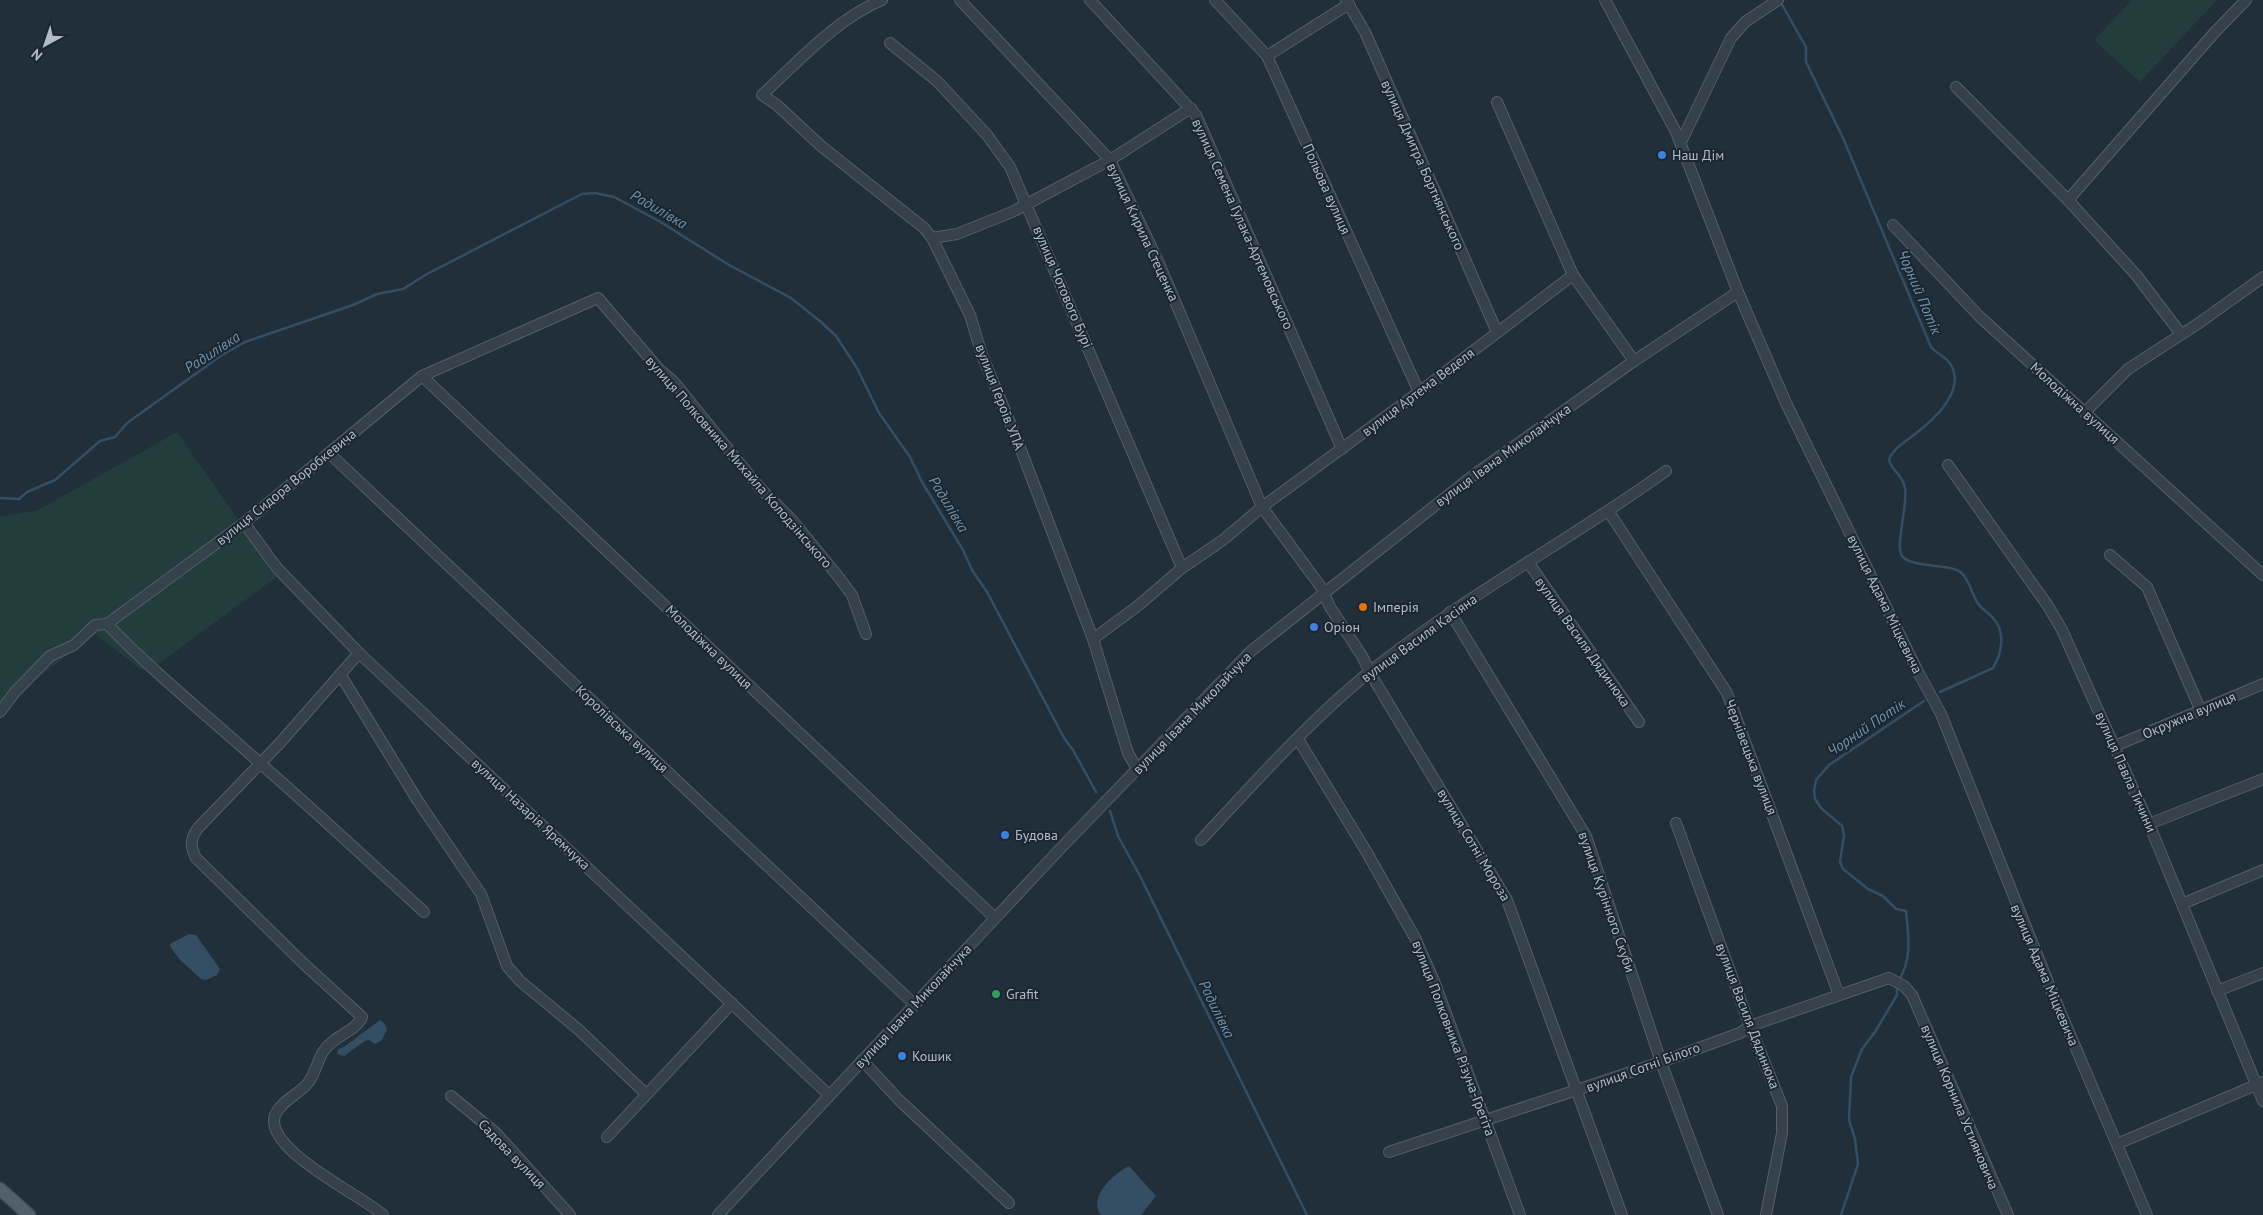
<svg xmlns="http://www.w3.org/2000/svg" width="2263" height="1215" viewBox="0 0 2263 1215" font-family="'PT Sans',sans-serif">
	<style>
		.green { fill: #233c3c }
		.water { fill: #344e63 }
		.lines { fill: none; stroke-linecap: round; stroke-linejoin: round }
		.stream { stroke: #344e63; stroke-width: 2.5 }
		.minor-casing { stroke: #535f69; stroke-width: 12 }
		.major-casing { stroke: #3e4a54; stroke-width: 15 }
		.minor { stroke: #35414b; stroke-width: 10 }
		.major { stroke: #52606b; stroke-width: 12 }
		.shop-dot { fill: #3f7fe0; stroke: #1a2630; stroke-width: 2 }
		.food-dot { fill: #e8710a; stroke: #1a2630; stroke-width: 2 }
		.leisure-dot { fill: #2e9e5b; stroke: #1a2630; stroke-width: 2 }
		.labels { text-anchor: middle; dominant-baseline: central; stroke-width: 4; stroke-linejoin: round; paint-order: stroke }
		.poi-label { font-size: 14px; fill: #b0bcc7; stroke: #1a2630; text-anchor: start }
		.street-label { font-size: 14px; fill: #b0bcc7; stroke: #1a2630 }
		.water-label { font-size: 15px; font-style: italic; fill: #6f91ac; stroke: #1a2630 }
	</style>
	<rect width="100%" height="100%" fill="#212f3b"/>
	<g class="green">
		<polygon points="2132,0 2217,0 2140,82 2094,40"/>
		<polygon points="177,432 278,576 160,663 141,670 95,634 0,707 0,517 38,510"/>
	</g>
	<g class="water">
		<polygon points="189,934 196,935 220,969 217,975 206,980 201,979 180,960 171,948 170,944"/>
		<polygon points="380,1020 384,1023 387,1029 382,1040 375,1044 369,1040 365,1041 344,1056 337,1054 338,1049 344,1047"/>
		<path d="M1129 1166 1156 1196 1141 1215H1101C1087 1198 1114 1173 1129 1166Z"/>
	</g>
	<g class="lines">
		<g class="stream">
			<path d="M1780 1 1806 47V62L1843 138 1931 347C1937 354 1947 357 1951 365 1966 392 1933 420 1914 435 1905 442 1894 448 1889 459 1890 470 1903 474 1905 488 1908 506 1895 545 1902 556 1910 567 1943 564 1957 570 1968 575 1971 592 1977 602 1981 609 1988 612 1993 618 2006 632 2002 653 1993 668L1940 692"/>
			<polyline points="0,498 19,499 27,492 55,480 100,441 115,437 127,423 222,355 245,342 353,305 377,294 403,289 427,274 582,194 595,193 614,197 659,221 729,265 791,298 821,322 836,336 857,368 879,413 910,457 922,482 963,550 972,570 987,592 1064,738 1073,750 1096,792"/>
			<polyline points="1110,811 1118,836 1140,876 1307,1215"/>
			<path d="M1899 980C1913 957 1908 935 1906 911L1896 909 1883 896 1868 889 1843 869 1840 862 1844 835 1842 826 1821 808 1815 799 1814 791 1816 780 1829 765 1924 701"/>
			<polyline points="1841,1215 1858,1164 1855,1139 1849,1120 1851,1077 1862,1049 1875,1032 1897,995 1897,985"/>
		</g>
		<g class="minor-casing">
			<g id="minor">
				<path d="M882 0C836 19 798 62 762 95L777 105 821 146 924 228 932 238 970 315 982 355 1016 437 1093 639 1128 753 1137 769"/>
				<polyline points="960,0 1110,160 1158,261 1262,507 1321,587 1330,607 1362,656 1373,678 1507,900 1622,1215"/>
				<polyline points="1090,0 1196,115 1342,449"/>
				<polyline points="1215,0 1267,56 1419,392"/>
				<polyline points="1346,0 1365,32 1497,332"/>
				<polyline points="1605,0 1676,132 1738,292 1786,403 1917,670 1941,714 2054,997 2147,1215"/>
				<polyline points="890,43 937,81 987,135 1010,167 1182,568"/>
				<polyline points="1267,56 1349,4"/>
				<polyline points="1956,87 2068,200 2137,276 2181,334"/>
				<polyline points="1497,102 1573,275 1634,361"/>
				<polyline points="1681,142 1731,38 1745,22 1778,0"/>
				<polyline points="2068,200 2215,32 2246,0"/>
				<polyline points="1893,225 1980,317 2263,575"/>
				<polyline points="932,238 957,234 1012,212 1110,160 1191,108"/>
				<polyline points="422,376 995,918"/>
				<polyline points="2086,411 2128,369 2199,323 2263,277"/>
				<polyline points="330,454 914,1004"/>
				<polyline points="1948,465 2048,606 2062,630 2149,824 2263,1101"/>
				<polyline points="1609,512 1727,693 1839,995"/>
				<polyline points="244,523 277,568 359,653 829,1095"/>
				<polyline points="2110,555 2147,587 2200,709"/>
				<polyline points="1528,562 1639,722"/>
				<polyline points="1450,612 1586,836 1661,1062 1718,1215"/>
				<path d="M107 624C155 674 209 717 261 764 316 812 370 862 424 912"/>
				<polyline points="1093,639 1139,605 1182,568 1223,540 1262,507 1419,392 1573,275"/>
				<path d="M359 653 279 744 198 828C190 839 190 846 196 858L304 964 362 1017C356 1032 332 1036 323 1052 317 1062 315 1074 308 1083 298 1095 281 1101 275 1115 263 1150 362 1195 383 1215"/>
				<polyline points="340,674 418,801 481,894 507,966 520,981 579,1030 646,1094"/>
				<polyline points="0,712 15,692 50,656 74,645 95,625 107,624 244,523 422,376 598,298 658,368 674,382 759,487 792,520 837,575 852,595 866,634"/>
				<polyline points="1298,739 1366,851 1415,938 1434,981 1520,1215"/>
				<polyline points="2115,746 2263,684"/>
				<polyline points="1676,823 1750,1026 1782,1106 1782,1133 1766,1215"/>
				<polyline points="2149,824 2263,779"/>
				<path d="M1201 840C1254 783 1312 718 1372 670 1465 596 1570 540 1666 471"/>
				<polyline points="2182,904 2263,870"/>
				<polyline points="2217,991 2263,973"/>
				<polyline points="862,1060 899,1100 1009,1203"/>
				<polyline points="451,1096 496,1133 570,1215"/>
				<polyline points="607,1137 732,1003"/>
				<polyline points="2117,1144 2263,1082"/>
				<polyline points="1389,1152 1661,1062 1740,1033 1750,1026 1889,978 1904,986 1912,995 2008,1215"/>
				<polyline points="718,1215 1058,851 1251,651 1475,474 1634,361 1738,292"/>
			</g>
		</g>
		<g class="major-casing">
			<polyline id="major" points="0,1189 29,1215"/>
		</g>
		<use href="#minor" class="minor"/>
		<use href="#major" class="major"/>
	</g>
	<g class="shop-dot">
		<circle cx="1662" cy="155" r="5"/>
		<circle cx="1314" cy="627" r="5"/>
		<circle cx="1005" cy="835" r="5"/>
		<circle cx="902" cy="1056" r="5"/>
	</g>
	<circle class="food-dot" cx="1363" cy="607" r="5"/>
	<circle class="leisure-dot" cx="996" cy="994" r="5"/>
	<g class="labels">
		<g class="poi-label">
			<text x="1672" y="155">Наш Дім</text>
			<text x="1373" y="607">Імперія</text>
			<text x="1324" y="627">Оріон</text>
			<text x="1015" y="835">Будова</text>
			<text x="1006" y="994">Grafit</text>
			<text x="912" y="1056">Кошик</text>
		</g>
		<g class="street-label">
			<text transform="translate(1423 165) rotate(66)">вулиця Дмитра Бортнянського</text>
			<text transform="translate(1327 189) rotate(66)">Польова вулиця</text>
			<text transform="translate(1243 224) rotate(66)">вулиця Семена Гулака-Артемовського</text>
			<text transform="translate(1143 232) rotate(65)">вулиця Кирила Стеценка</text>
			<text transform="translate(1063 287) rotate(67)">вулиця Чотового Бурі</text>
			<text transform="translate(1418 392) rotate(-37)">вулиця Артема Веделя</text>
			<text transform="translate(1000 397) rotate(69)">вулиця Героїв УПА</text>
			<text transform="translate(2075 403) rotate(42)">Молодіжна вулиця</text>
			<text transform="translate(1503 455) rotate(-36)">вулиця Івана Миколайчука</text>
			<text transform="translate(739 462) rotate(49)">вулиця Полковника Михайла Колодзінського</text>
			<text transform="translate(286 487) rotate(-39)">вулиця Сидора Воробкевича</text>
			<text transform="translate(1885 604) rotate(64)">вулиця Адама Міцкевича</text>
			<text transform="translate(1419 638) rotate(-36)">вулиця Василя Касіяна</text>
			<text transform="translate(1583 642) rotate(55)">вулиця Василя Дядинюка</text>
			<text transform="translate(709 647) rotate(44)">Молодіжна вулиця</text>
			<text transform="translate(1192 713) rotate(-46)">вулиця Івана Миколайчука</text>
			<text transform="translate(2189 715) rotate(-23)">Окружна вулиця</text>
			<text transform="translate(622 729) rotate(43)">Королівська вулиця</text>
			<text transform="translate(1751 757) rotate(69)">Чернівецька вулиця</text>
			<text transform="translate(2126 772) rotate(66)">вулиця Павла Тичини</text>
			<text transform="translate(531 814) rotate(43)">вулиця Назарія Яремчука</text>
			<text transform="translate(1474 845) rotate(59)">вулиця Сотні Мороза</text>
			<text transform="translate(1607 902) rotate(71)">вулиця Курінного Скуби</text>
			<text transform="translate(2045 975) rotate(67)">вулиця Адама Міцкевича</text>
			<text transform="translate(913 1006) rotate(-47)">вулиця Івана Миколайчука</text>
			<text transform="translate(1748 1016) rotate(69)">вулиця Василя Дядинюка</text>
			<text transform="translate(1454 1038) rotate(69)">вулиця Полковника Різуна-Грегіта</text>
			<text transform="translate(1643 1067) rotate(-20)">вулиця Сотні Білого</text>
			<text transform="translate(1960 1107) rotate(67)">вулиця Корнила Устияновича</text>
			<text transform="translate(512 1154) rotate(46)">Садова вулиця</text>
		</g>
		<g class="water-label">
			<text transform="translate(659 209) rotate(30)">Радилівка</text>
			<text transform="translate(1920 292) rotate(67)">Чорний Потік</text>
			<text transform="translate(212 352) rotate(-33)">Радилівка</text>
			<text transform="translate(949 504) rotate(59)">Радилівка</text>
			<text transform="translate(1866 727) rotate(-34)">Чорний Потік</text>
			<text transform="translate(1217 1009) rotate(64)">Радилівка</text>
		</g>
	</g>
	<g transform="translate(45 45) rotate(220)" stroke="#1a2630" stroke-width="4" paint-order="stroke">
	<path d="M0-4L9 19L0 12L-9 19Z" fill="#b0bcc7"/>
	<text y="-8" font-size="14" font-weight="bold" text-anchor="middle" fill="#b0bcc7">N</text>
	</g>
</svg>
